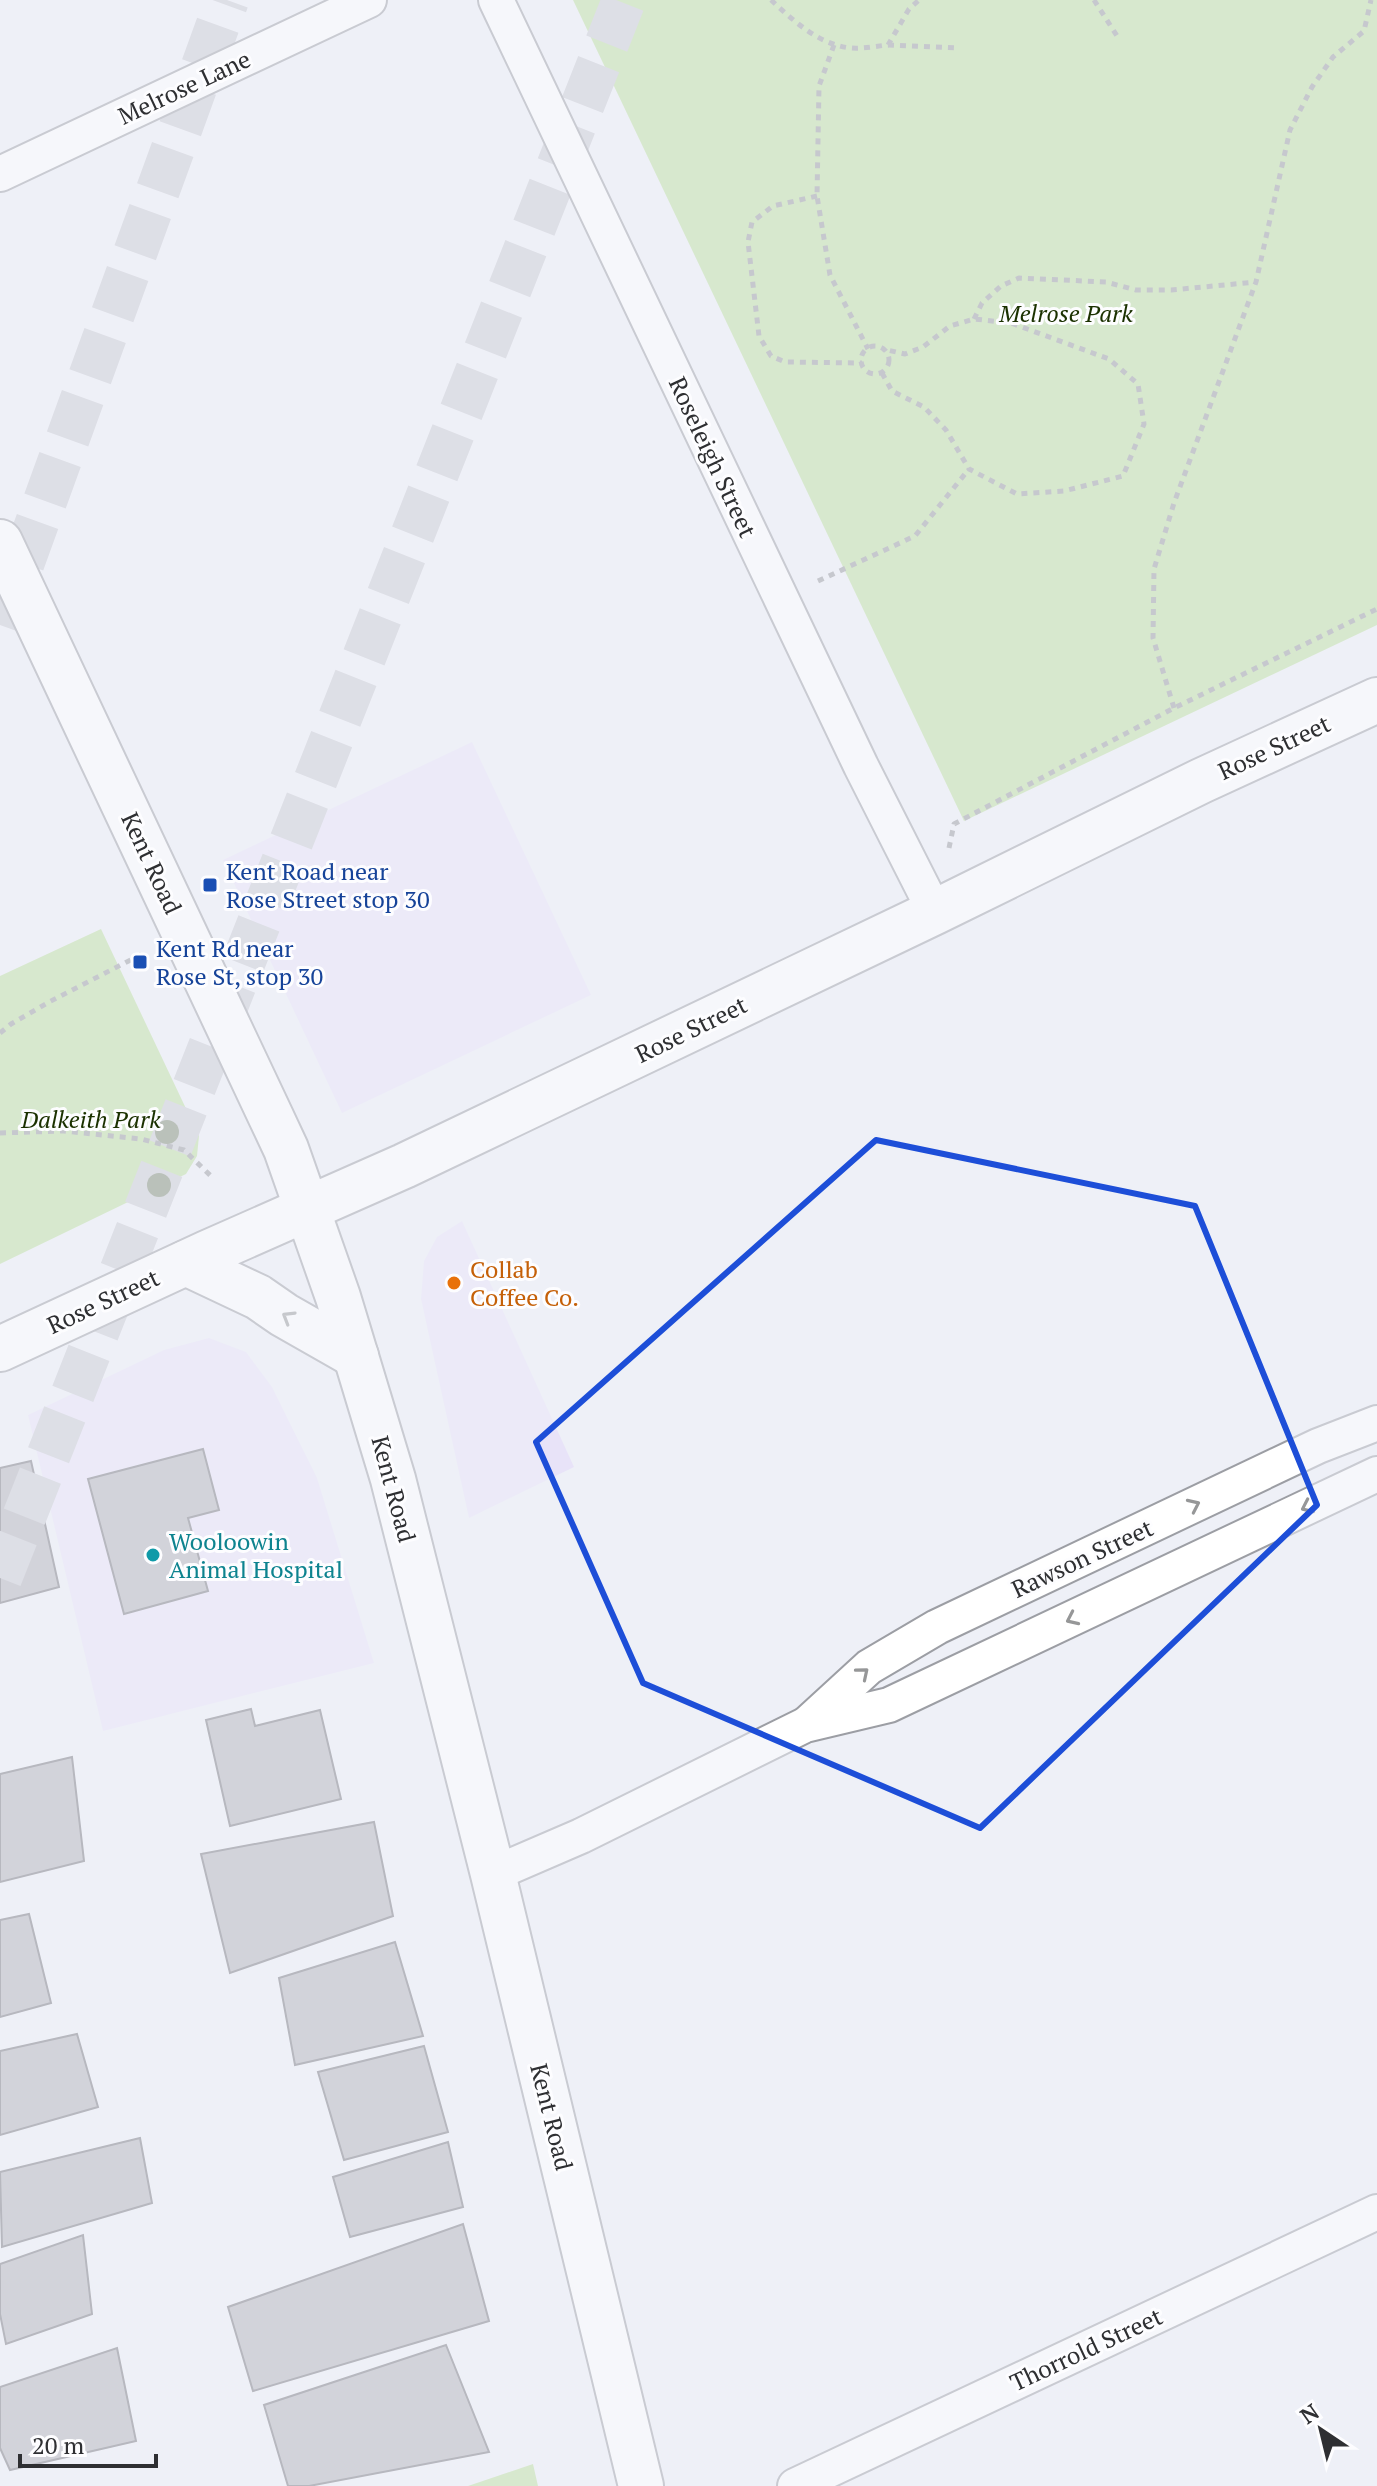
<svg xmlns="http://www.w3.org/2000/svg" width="1377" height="2486" viewBox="0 0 1377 2486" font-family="'PT Serif',serif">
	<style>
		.commercial { fill: #e8e3f8 }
		.green { fill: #bbde9c }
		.building { fill: #b0b0b7; stroke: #73737a; stroke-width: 2 }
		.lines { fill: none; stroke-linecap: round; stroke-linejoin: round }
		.motorway-tunnel { stroke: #c8c9d0; stroke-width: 44; stroke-dasharray: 44 22; stroke-linecap: butt }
		.minor-casing { stroke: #9c9ea4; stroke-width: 38 }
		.tertiary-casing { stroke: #9c9ea4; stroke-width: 48 }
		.primary-casing { stroke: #9c9ea4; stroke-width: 48 }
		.path { stroke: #96979c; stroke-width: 5; stroke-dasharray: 6 6; stroke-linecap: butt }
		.minor { stroke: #fff; stroke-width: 34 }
		.tertiary { stroke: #fff; stroke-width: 44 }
		.primary { stroke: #fff; stroke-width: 44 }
		.tree { fill: #7a876f }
		.oneway { stroke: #969798 }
		.marked { fill: none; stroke: #1d4ed8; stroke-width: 6; stroke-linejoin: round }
		.transit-dot { fill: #1a4fb4; stroke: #fdfdff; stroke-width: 3 }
		.food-dot { fill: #e8710a; stroke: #fdfdff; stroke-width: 3 }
		.culture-dot { fill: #0f9aa8; stroke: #fdfdff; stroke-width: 3 }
		.labels { text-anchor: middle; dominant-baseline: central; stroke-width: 6; stroke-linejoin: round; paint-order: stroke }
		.street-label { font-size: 24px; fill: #2e2f32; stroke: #fdfdff }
		.park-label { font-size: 24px; font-style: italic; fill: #1b3100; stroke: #fdfdff }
		.transit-label { font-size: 24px; fill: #164399; stroke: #fdfdff; text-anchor: start }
		.food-label { font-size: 24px; fill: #c56008; stroke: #fdfdff; text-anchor: start }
		.culture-label { font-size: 24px; fill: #0d838f; stroke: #fdfdff; text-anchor: start }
	</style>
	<rect width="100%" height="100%" fill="#eef0f7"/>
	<g class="commercial">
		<polygon points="472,742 591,995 342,1113 223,860"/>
		<polygon points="462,1221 574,1467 469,1518 421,1299 424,1261 437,1237"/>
		<polygon points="209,1338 246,1352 272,1387 317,1478 374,1663 103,1731 28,1415 164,1350"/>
	</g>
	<g class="green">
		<polygon points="573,0 1377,0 1377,625 964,821"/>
		<polygon points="101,929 199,1136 197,1156 186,1174 0,1264 0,976"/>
		<polygon points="533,2464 538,2486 468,2486"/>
	</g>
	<g class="building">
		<polygon points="203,1449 219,1510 188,1518 208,1591 124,1614 88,1479"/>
		<polygon points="31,1461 59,1587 0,1603 0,1468"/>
		<polygon points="251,1709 255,1726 320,1710 341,1799 230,1826 206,1720"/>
		<polygon points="72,1757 84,1861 0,1882 0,1774"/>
		<polygon points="374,1822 393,1916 230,1973 201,1854"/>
		<polygon points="29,1914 51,2003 0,2017 0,1920"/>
		<polygon points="395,1942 423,2036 295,2065 279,1978"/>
		<polygon points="77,2034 98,2107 0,2135 0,2051"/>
		<polygon points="424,2046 448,2132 344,2160 318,2072"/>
		<polygon points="140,2138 152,2203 2,2247 0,2172"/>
		<polygon points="448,2142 463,2207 350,2237 333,2177"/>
		<polygon points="463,2224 489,2321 253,2391 228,2307"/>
		<polygon points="83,2235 92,2314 6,2344 0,2314 0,2264"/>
		<polygon points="446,2345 489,2452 309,2486 288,2486 264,2405"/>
		<polygon points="117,2348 136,2441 10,2470 0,2448 0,2387"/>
	</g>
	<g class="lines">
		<g class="motorway-tunnel">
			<polyline points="0,625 227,0"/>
			<polyline points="0,1578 624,0"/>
		</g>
		<g class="minor-casing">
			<g id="minor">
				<polyline points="496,0 861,766 935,912"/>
				<polyline points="0,174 369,0"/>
				<polyline points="809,1722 869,1667 937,1627 1318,1446 1377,1423"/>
				<polyline points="493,1874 581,1836 805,1725 889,1705 1377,1474"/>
				<polyline points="795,2486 1377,2212"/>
			</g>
		</g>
		<g class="tertiary-casing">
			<polyline id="tertiary" points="0,542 271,1117 286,1149 338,1297 393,1479 493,1874 641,2486"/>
		</g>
		<g class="primary-casing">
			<g id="primary">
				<polyline points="186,1263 258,1297 284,1315 356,1356"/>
				<polyline points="0,1349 207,1253 404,1166 935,912 1201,781 1377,700"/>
			</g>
		</g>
		<g class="path">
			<path d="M771 0C794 21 819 45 851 48 863 49 876 46 888 45L909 9 919 0"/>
			<polyline points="1094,0 1119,39"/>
			<polyline points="834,45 819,86 817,196 830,275 868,349"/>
			<polyline points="888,45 959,48"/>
			<polyline points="817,196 773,206 752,222 748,242 759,336 771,356 785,362 862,363"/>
			<polyline points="974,319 982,303 1001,286 1019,278 1106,282 1136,290 1171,290 1256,282"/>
			<circle cx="875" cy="360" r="14"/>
			<polyline points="882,373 892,391 924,407 946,430 969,469 1017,494 1064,491 1123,476 1144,424 1138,384 1109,359 1011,323 974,319 950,326 923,347 905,354 883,349"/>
			<polyline points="818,581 915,536 969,469"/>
			<polyline points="1174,708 1153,638 1154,569 1174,503 1256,282 1290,130 1312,87 1333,57 1364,31 1371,0"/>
			<polyline points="949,848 954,824 1174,708 1377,609"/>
			<polyline points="0,1033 11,1024 49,1002 146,952"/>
			<polyline points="0,1133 64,1131 141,1139 184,1150 214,1179"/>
		</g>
		<use href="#minor" class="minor"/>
		<use href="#tertiary" class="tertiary"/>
		<use href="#primary" class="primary"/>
	</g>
	<g class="tree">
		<circle cx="167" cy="1132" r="12"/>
		<circle cx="159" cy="1185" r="12"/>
	</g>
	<defs><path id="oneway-chevron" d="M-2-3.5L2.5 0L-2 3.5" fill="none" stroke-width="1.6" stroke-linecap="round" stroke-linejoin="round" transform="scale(2)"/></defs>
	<g class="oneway">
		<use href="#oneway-chevron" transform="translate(288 1317) rotate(-149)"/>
		<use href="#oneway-chevron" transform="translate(1194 1505) rotate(-25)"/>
		<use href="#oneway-chevron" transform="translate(1307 1507) rotate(155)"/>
		<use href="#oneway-chevron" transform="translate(1072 1619) rotate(155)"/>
		<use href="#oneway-chevron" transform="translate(863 1673) rotate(-40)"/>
	</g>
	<path d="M0 0H1377V2486H0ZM876 1140 1195 1206 1317 1505 980 1828 643 1683 536 1442Z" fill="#eef0f7" fill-opacity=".55" fill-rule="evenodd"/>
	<path class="marked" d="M876 1140 1195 1206 1317 1505 980 1828 643 1683 536 1442Z"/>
	<g class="transit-dot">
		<rect x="202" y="877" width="16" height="16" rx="4"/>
		<rect x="132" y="954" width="16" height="16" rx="4"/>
	</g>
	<circle class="food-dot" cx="454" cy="1283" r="8"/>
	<circle class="culture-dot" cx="153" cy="1555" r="8"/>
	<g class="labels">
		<g class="street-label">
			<text transform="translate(184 87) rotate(-25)">Melrose Lane</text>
			<text transform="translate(713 457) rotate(65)">Roseleigh Street</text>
			<text transform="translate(1274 747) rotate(-25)">Rose Street</text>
			<text transform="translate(152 863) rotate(65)">Kent Road</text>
			<text transform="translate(691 1029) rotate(-26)">Rose Street</text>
			<text transform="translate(103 1301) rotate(-25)">Rose Street</text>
			<text transform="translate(394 1489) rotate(75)">Kent Road</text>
			<text transform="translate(1082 1558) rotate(-25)">Rawson Street</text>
			<text transform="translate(552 2117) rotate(76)">Kent Road</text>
			<text transform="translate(1086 2349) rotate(-25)">Thorrold Street</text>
		</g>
		<g class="park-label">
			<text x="1066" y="313">Melrose Park</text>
			<text x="91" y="1119">Dalkeith Park</text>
		</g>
		<g class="transit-label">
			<text x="226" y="871">Kent Road near<tspan x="226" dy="28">Rose Street stop 30</tspan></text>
			<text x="156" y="948">Kent Rd near<tspan x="156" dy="28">Rose St, stop 30</tspan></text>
		</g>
		<g class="food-label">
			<text x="470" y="1269">Collab<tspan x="470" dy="28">Coffee Co.</tspan></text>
		</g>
		<g class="culture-label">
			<text x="169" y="1541">Wooloowin<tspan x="169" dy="28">Animal Hospital</tspan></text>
		</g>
	</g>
	<g transform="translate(1321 2430) rotate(325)" stroke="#fdfdff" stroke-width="6" paint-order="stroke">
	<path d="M0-6L14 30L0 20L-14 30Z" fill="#2e2f32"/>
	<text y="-12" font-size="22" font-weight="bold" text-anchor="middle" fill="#2e2f32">N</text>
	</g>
	<path d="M20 2454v12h136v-12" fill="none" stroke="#2e2f32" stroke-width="4"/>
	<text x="32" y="2454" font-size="24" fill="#2e2f32" stroke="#fdfdff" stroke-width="6" paint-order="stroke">20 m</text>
</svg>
